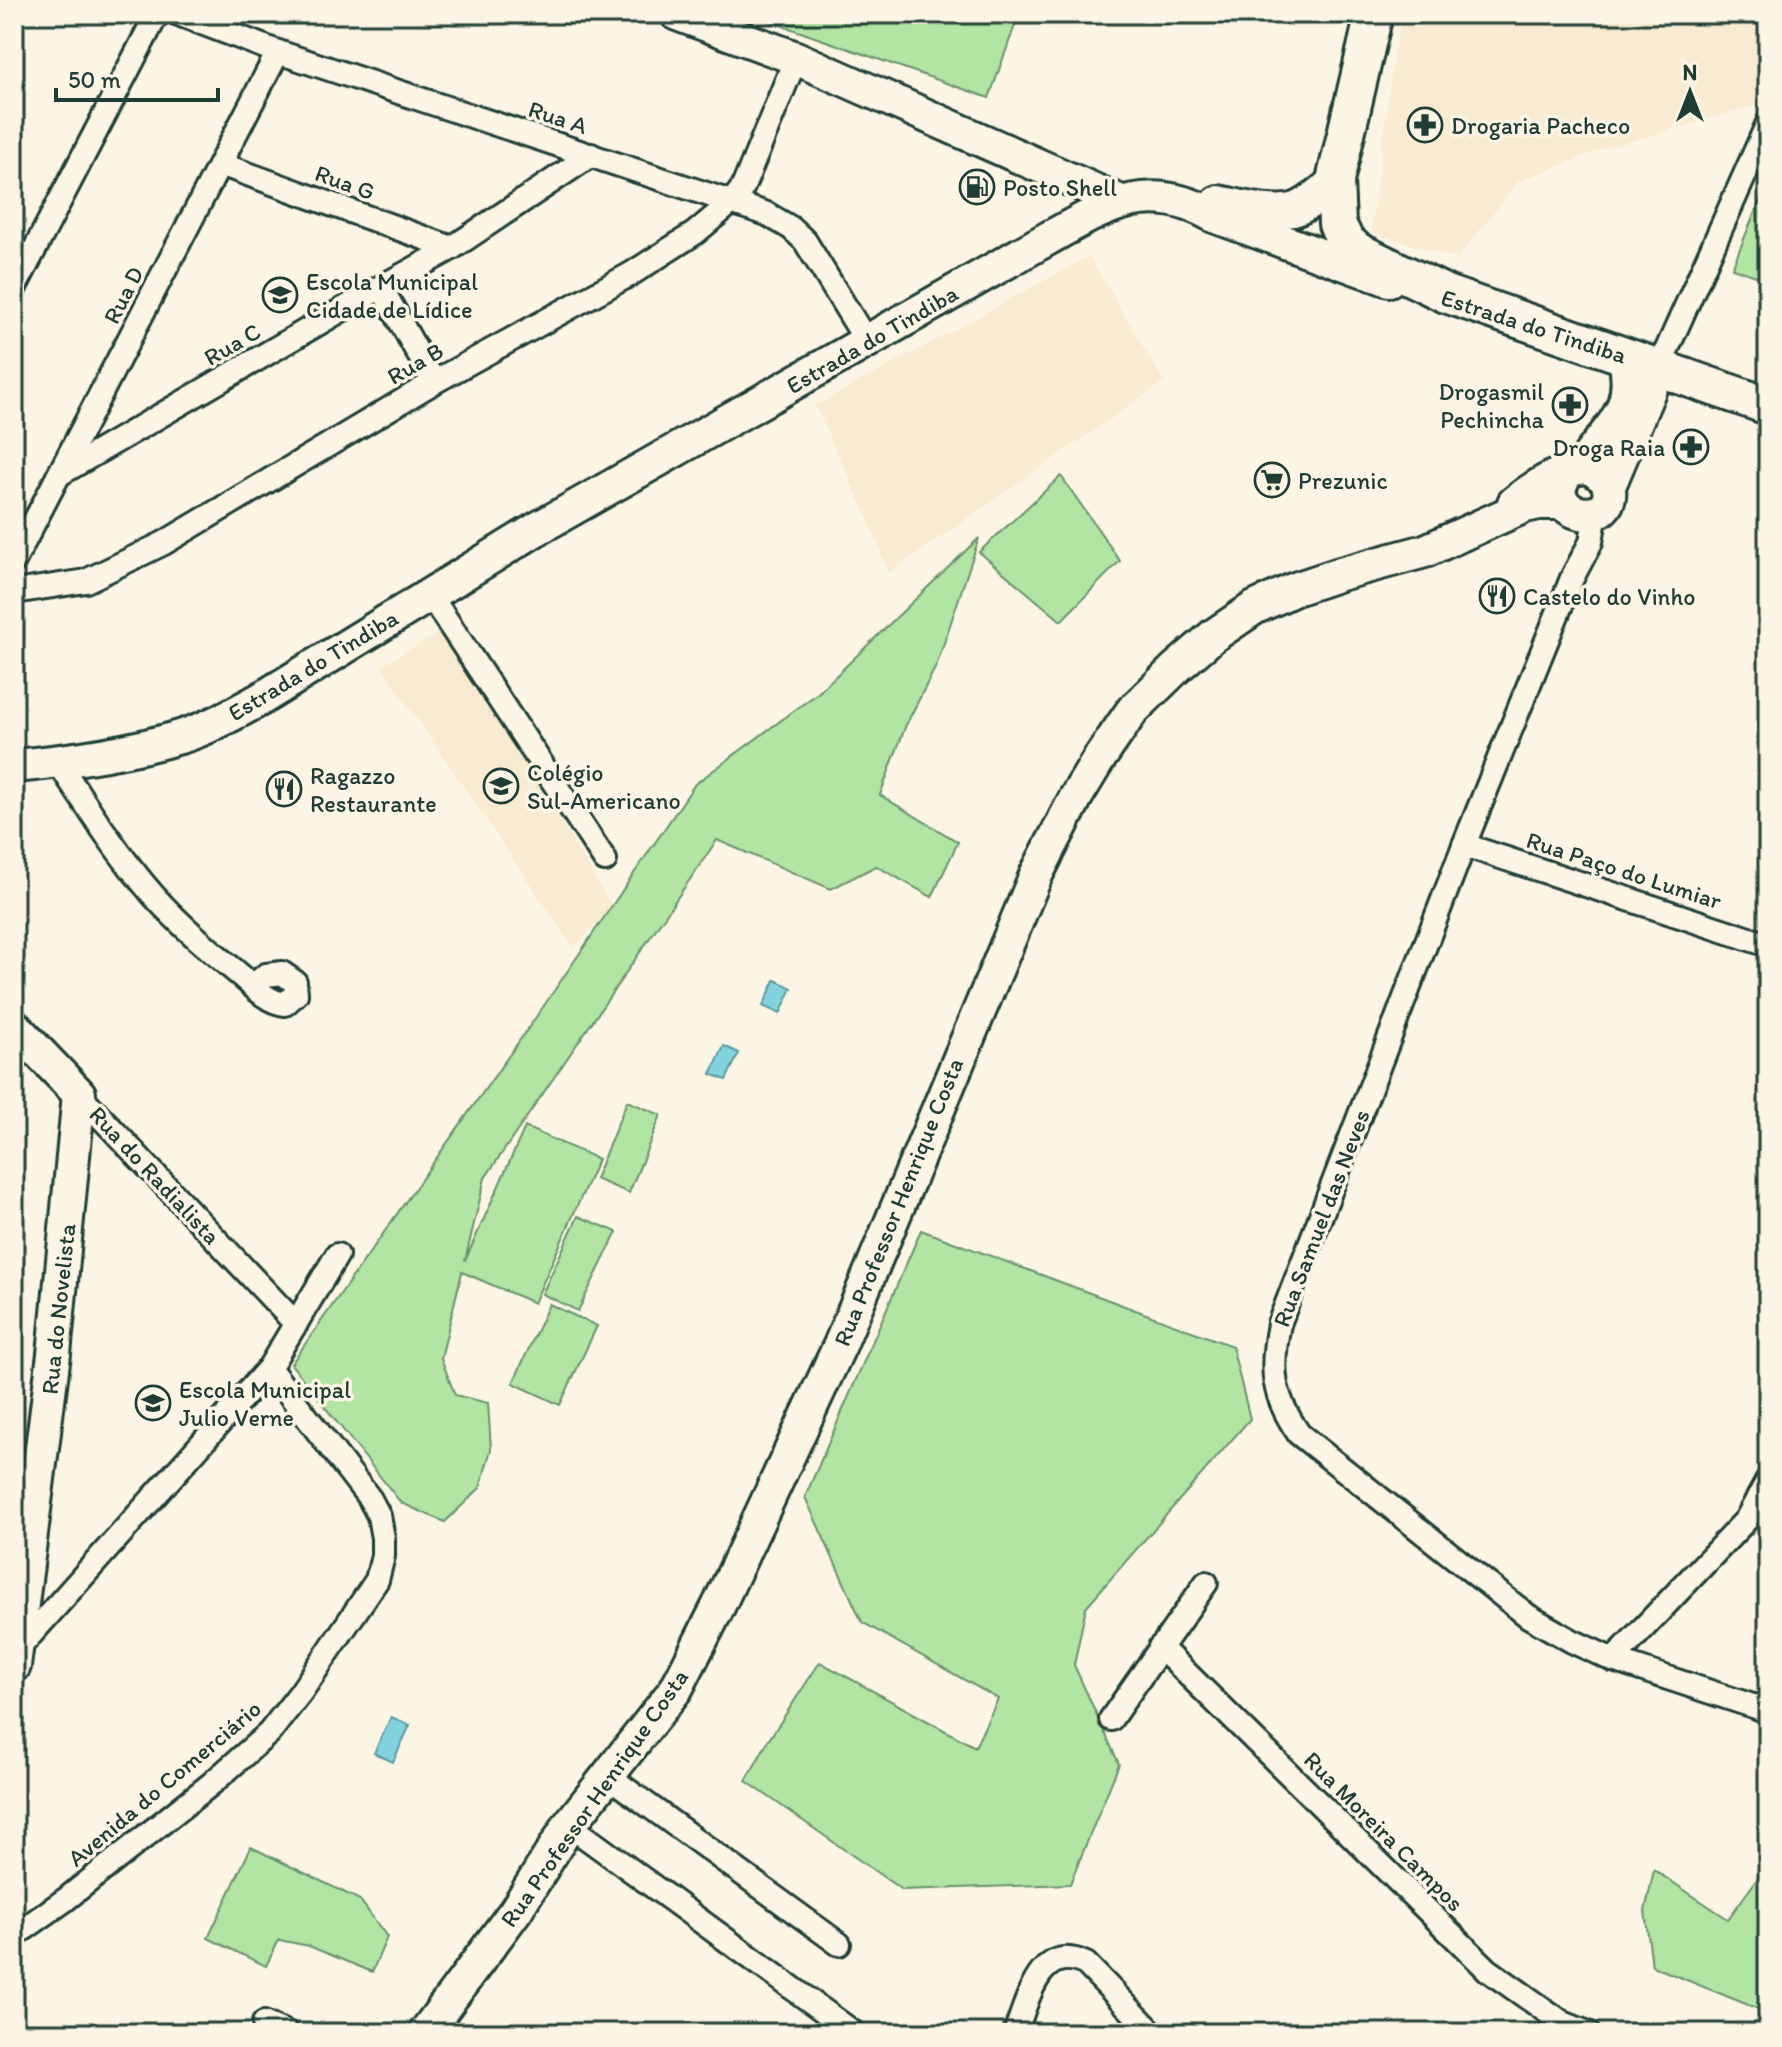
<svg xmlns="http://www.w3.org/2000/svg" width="1782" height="2047" viewBox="0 0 1782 2047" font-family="Itim,sans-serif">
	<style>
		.built { fill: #f8ebd1 }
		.green { fill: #b2e4a4; stroke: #68906c; stroke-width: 2 }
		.water { fill: #83d3df; stroke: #5b979b; stroke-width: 2 }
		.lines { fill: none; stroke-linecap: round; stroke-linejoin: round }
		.street-casing { stroke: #1f3d34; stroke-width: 28 }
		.secondary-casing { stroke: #1f3d34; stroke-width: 38 }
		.primary-casing { stroke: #1f3d34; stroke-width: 42 }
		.street { stroke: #fcf5e5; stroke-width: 22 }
		.secondary { stroke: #fcf5e5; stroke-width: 32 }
		.primary { stroke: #fcf5e5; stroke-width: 36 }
		.labels { text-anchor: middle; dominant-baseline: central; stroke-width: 7; stroke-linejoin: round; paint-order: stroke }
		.street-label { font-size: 24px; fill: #1f3d34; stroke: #fcf5e5 }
		.poi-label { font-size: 24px; fill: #1f3d34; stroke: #fcf5e5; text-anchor: start }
	</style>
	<rect width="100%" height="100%" fill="#fcf5e5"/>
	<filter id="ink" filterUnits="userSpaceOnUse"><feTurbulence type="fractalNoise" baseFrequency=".0125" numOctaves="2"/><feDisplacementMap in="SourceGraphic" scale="16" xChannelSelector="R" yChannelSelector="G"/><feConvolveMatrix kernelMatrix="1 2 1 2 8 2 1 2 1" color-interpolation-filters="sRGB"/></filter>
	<g filter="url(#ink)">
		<g class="built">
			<polygon points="1403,14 1731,14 1768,25 1768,74 1755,106 1597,151 1518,182 1457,259 1371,232 1394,53"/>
			<polygon points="1089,256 1164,382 889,573 867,516 815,406"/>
			<polygon points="444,630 612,906 574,948 381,666"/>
		</g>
		<g class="green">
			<polygon points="749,14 1019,14 989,98"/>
			<polygon points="1768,181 1768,280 1732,268"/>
			<polygon points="1061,476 1120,561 1061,621 979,552"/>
			<polygon points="979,538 937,664 906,725 880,795 958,842 932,897 876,866 831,889 717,840 485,1178 465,1261 525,1127 598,1159 534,1303 462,1272 441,1358 455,1395 488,1403 491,1449 480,1488 445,1522 401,1503 291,1364 541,1010 695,784 818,693"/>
			<polygon points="627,1101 661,1115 629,1193 595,1179"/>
			<polygon points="578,1216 617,1232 578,1311 542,1294"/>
			<polygon points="921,1230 1232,1346 1250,1419 1086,1607 1074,1665 1119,1764 1070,1884 902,1890 746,1781 768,1741 820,1662 975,1747 998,1699 862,1622 805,1497"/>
			<polygon points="549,1304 597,1326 560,1405 513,1383"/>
			<polygon points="251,1847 360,1900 387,1937 372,1972 309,1946 279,1940 266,1966 208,1938"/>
			<polygon points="1768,1864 1768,2013 1652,1966 1645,1911 1654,1870 1728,1919"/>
		</g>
		<g class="water">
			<polygon points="775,980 792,988 780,1014 763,1006"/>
			<polygon points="724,1046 739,1053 726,1080 711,1074"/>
			<polygon points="391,1717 410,1725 393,1762 374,1753"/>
		</g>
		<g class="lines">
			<g class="street-casing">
				<g id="street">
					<polyline points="178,14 278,52 767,214 791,228 805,241 867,342"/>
					<polyline points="220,164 452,248"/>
					<polyline points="381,287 434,382"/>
					<polyline points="14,289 157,14"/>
					<polyline points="1659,367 1768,123"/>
					<polyline points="60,474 381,287 452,248 591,155"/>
					<path d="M1596 512 1591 542 1572 578 1464 845 1279 1324C1270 1370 1272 1395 1299 1434L1528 1616 1572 1641 1613 1660 1768 1711"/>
					<polyline points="14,561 278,52"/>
					<polyline points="14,592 86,581 164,543 434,382 631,274 695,233 732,202 743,187 796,58"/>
					<polyline points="430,595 605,860"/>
					<path d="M58 762C88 808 118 855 154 896 180 925 210 950 240 975 253 986 267 1002 285 1004L296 994 295 982 282 973 266 975 253 986"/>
					<polyline points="1464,845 1768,945"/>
					<polyline points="79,1094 296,1324"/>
					<polyline points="1160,1647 1488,1970 1563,2023 1588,2033"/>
					<polyline points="18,1649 269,1368 337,1255"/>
					<polyline points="1613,1660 1746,1520 1768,1480"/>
					<polyline points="1111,1719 1206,1583"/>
					<polyline points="608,1776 839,1944"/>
					<polyline points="569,1825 854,2033"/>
					<polyline points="14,1936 65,1900 211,1784 269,1733 301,1692 377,1580 383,1556 383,1538 379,1516 370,1499 269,1368"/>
					<polyline points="264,2023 287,2033"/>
					<path d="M1015 2033C1028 2001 1039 1941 1086 1964L1153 2033"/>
				</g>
			</g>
			<g class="secondary-casing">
				<g id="secondary">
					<polyline points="677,14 796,58 1121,202"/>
					<path d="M1218 202C1240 206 1270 215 1293 210 1309 206 1323 191 1335 181"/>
					<path d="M1581 467C1610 424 1638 411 1624 355"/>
					<polyline points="1609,486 1659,367"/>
					<path d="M1514 503C1534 487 1564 467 1590 467L1607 480C1625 534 1532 517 1568 472"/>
					<path d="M14 766C69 761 126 753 180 737 207 729 233 714 259 700L535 530 1047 239C1106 206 1149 179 1214 216L1389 280"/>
					<polyline points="14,1026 79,1094 54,1354 14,1666"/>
					<polyline points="425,2033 516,1910 569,1825 676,1689 718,1607 840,1345 1036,875 1076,797 1099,759 1132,711 1176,668 1213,636 1254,608 1295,589 1340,574 1425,551 1525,506 1539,503 1564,503"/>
				</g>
			</g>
			<g class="primary-casing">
				<polyline id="primary" points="1374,14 1335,181 1337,224 1345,240 1357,251 1446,294 1768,406"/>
			</g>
			<use href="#street" class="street"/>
			<use href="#secondary" class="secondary"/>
			<use href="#primary" class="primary"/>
		</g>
	</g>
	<defs>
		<g id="pharmacy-ring" transform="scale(1.8)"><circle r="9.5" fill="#fcf5e5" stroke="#1f3d34" stroke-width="1.5"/><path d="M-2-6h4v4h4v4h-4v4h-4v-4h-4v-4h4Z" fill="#1f3d34"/></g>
		<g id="fuel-ring" transform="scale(1.8)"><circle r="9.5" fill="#fcf5e5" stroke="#1f3d34" stroke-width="1.5"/><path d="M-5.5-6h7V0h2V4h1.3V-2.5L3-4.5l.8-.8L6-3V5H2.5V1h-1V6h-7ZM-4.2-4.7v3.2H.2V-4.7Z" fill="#1f3d34"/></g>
		<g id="school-ring" transform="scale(1.8)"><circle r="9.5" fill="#fcf5e5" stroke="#1f3d34" stroke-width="1.5"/><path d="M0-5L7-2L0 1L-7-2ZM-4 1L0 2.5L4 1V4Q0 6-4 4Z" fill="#1f3d34"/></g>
		<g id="supermarket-ring" transform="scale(1.8)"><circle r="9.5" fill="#fcf5e5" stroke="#1f3d34" stroke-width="1.5"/><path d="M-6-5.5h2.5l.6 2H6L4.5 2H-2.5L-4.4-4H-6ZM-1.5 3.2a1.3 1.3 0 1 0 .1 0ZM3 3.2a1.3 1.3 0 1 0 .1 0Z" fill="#1f3d34"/></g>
		<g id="restaurant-ring" transform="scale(1.8)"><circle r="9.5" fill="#fcf5e5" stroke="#1f3d34" stroke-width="1.5"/><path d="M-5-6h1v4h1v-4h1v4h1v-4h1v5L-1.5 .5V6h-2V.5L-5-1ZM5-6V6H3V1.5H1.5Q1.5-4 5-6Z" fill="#1f3d34"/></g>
	</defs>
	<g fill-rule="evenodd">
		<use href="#pharmacy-ring" x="1425" y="125"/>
		<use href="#fuel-ring" x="977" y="187"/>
		<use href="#school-ring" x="280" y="295"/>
		<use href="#pharmacy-ring" x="1570" y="405"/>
		<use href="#pharmacy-ring" x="1691" y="447"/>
		<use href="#supermarket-ring" x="1272" y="480"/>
		<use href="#restaurant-ring" x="1497" y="596"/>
		<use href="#school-ring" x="501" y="786"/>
		<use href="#restaurant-ring" x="284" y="789"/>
		<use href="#school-ring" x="153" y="1403"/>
	</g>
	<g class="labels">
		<g class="street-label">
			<text transform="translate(558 117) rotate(18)">Rua A</text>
			<text transform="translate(345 182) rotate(20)">Rua G</text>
			<text transform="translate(123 295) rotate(-63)">Rua D</text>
			<text transform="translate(1534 326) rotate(18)">Estrada do Tindiba</text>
			<text transform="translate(872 339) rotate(-30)">Estrada do Tindiba</text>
			<text transform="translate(232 344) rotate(-30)">Rua C</text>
			<text transform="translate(415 363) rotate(-30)">Rua B</text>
			<text transform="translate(313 665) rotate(-31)">Estrada do Tindiba</text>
			<text transform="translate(1624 870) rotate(18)">Rua Paço do Lumiar</text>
			<text transform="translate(155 1175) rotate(47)">Rua do Radialista</text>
			<text transform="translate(898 1202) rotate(-68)">Rua Professor Henrique Costa</text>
			<text transform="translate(1321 1218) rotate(-69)">Rua Samuel das Neves</text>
			<text transform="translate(58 1309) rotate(-84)">Rua do Novelista</text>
			<text transform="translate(164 1783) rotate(-40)">Avenida do Comerciário</text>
			<text transform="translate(594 1798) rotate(-55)">Rua Professor Henrique Costa</text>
			<text transform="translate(1384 1831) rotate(45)">Rua Moreira Campos</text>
		</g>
		<g class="poi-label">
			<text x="1451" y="125">Drogaria Pacheco</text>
			<text x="1003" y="187">Posto Shell</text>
			<text x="306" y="281">Escola Municipal<tspan x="306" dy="28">Cidade de Lídice</tspan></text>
			<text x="1544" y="391" text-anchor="end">Drogasmil<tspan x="1544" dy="28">Pechincha</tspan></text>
			<text x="1665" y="447" text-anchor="end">Droga Raia</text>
			<text x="1298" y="480">Prezunic</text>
			<text x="1523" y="596">Castelo do Vinho</text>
			<text x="527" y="772">Colégio<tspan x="527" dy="28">Sul-Americano</tspan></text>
			<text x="310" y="775">Ragazzo<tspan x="310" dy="28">Restaurante</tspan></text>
			<text x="179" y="1389">Escola Municipal<tspan x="179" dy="28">Julio Verne</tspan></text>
		</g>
	</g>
	<rect width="1782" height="2047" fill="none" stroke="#fcf5e5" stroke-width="48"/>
	<rect x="24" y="24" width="1734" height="1999" fill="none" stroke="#1f3d34" stroke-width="3" filter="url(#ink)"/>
	<g transform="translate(1690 92)" stroke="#fcf5e5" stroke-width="6" paint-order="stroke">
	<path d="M0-6L14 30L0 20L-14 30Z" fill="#1f3d34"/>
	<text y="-12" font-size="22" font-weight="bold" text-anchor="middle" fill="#1f3d34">N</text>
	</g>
	<path d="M56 88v12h162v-12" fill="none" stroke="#1f3d34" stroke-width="4"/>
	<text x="68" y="88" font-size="24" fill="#1f3d34" stroke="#fcf5e5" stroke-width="6" paint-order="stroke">50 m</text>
</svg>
